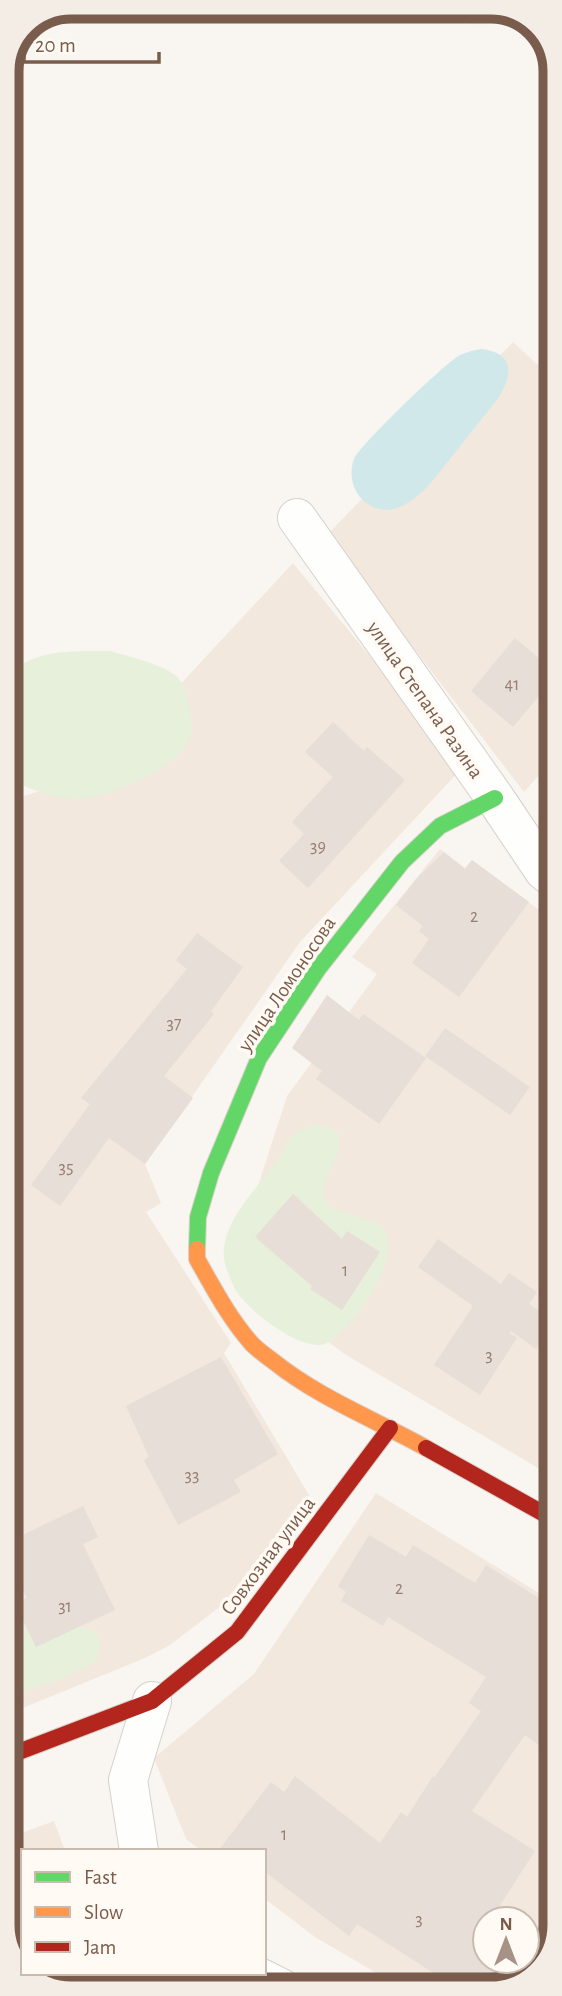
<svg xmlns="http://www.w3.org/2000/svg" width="562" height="1996" viewBox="0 0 562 1996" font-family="'Alegreya Sans',sans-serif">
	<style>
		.residential { fill: #f2e8de; fill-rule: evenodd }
		.green { fill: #e7f0db }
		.water { fill: #d0e8ea }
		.building { fill: #e6ded7 }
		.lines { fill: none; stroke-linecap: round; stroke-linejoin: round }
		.street-casing { stroke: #d7d1cb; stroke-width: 40 }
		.fast-casing { stroke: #d9d2cb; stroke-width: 18 }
		.slow-casing { stroke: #d9d2cb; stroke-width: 18 }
		.jam-casing { stroke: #d9d2cb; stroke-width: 18 }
		.street { stroke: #fefefd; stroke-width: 38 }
		.fast { stroke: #63d668; stroke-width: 16 }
		.slow { stroke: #ff974d; stroke-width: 16 }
		.jam { stroke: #b3261e; stroke-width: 16 }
		.labels { text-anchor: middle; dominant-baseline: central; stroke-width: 7; stroke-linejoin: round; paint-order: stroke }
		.number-label { font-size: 18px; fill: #977e72 }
		.street-label { font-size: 21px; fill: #7a5c4d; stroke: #fffaf3 }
		.rim { fill: none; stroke: #7a5c4d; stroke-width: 9 }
	</style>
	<rect width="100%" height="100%" fill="#f9f5f0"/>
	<g class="residential">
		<polygon points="513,342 554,380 554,758 524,792 327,535"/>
		<polygon points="293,563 462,768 300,942 145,1164 161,1203 146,1212 231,1343 224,1353 312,1500 247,1586 170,1645 145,1658 8,1714 8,801 98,773"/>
		<polygon points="440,849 465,868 472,860 554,921 555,1478 346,1355 231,1270 287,1096 377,974 352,957"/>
		<path d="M376 1493 555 1603V1925L541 1964 503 1988H402L315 1937 264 1898V1851H202L186 1839 154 1758 254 1674ZM485 1919H527V1961H485Z"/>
		<polygon points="54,1821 65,1851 23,1851 23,1962 8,1937 8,1838"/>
		<polygon points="30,1973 113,1973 119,1988 64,1988"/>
	</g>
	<g class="green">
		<path d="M416 7 498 8 518 17C481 31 451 23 416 7Z"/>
		<path d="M110 651C130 657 158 663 175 675 185 683 188 697 190 709 191 717 193 728 191 735 184 767 108 798 79 799 55 800 29 789 8 778V676C33 648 76 651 110 651Z"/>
		<path d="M317 1125C362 1130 327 1165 324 1189 323 1194 325 1200 327 1205 341 1214 377 1219 384 1229 404 1256 356 1323 334 1338 330 1341 325 1345 320 1345 296 1347 250 1312 237 1292 233 1287 224 1264 224 1258 221 1222 257 1189 276 1162 288 1144 293 1126 317 1125Z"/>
		<path d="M8 1563C13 1575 21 1598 31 1606 39 1612 51 1617 60 1621 77 1628 93 1623 101 1643L96 1661C69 1676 39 1690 8 1692Z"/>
	</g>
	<path class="water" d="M481 349C517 353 512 377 497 400 481 419 466 439 450 459 437 475 425 493 406 504 375 523 342 492 354 459 359 446 446 362 460 355 467 352 474 350 481 349Z"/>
	<g class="building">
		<polygon points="515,638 554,671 554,678 513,727 471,691"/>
		<polygon points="333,722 364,751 367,747 405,780 308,888 279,861 304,834 292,822 333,777 305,752"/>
		<polygon points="444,852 465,869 472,860 529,902 459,997 412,963 429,939 419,931 423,926 396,905 418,877"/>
		<polygon points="197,933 243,967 211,1011 214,1014 164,1076 193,1098 145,1164 109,1138 60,1206 31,1185 90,1104 81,1098 187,969 176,960"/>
		<polygon points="327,995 359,1020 363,1014 426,1058 379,1124 316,1079 322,1071 292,1048"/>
		<polygon points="445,1028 530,1087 510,1115 425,1056"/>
		<polygon points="293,1194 342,1239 347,1231 380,1252 342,1310 310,1289 312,1286 255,1237"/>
		<polygon points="438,1239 501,1284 509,1273 537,1292 529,1304 555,1322 536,1349 511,1331 509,1333 517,1338 480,1395 434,1365 473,1306 418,1267"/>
		<polygon points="221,1357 278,1454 234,1480 241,1492 178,1525 144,1460 149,1457 126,1406"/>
		<polygon points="83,1506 98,1537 83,1544 115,1610 36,1647 15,1604 27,1598 8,1560 8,1542"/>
		<polygon points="369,1535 406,1557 413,1545 475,1583 486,1565 555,1608 555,1757 525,1735 472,1811 535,1851 491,1919 485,1919 485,1928 483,1931 485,1932 485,1961 527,1961 527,1958 539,1966 503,1988 457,1988 357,1924 349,1936 264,1871 264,1851 218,1851 271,1782 284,1792 295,1776 380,1843 401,1812 407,1817 433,1776 434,1778 481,1711 469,1703 486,1677 388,1617 383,1626 341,1601 346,1592 338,1586"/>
	</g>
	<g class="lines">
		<g class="street-casing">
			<g id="street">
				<polyline points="297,518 495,798 544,871 554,879"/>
				<polyline points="139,1851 128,1780 152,1701"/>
				<polyline points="186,1973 187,1988"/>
				<polyline points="251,1973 281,1988"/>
			</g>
		</g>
		<g class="fast-casing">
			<polyline id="fast" points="197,1249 198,1217 211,1173 259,1058 318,969 402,862 440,826 495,798"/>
		</g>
		<g class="slow-casing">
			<path id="slow" d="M197 1249V1259C214 1289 229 1318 252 1344 258 1350 266 1356 273 1361 319 1398 374 1419 426 1448"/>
		</g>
		<g class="jam-casing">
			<g id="jam">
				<polyline points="426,1448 555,1520"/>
				<polyline points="8,1756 152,1701 237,1632 390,1428"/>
			</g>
		</g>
		<use href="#street" class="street"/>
		<use href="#fast" class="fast"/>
		<use href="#slow" class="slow"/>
		<use href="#jam" class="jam"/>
	</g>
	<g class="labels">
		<g class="number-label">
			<text x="512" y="685">41</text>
			<text x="318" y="847">39</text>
			<text x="474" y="917">2</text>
			<text x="174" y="1024">37</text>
			<text x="66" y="1168">35</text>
			<text x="345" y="1271">1</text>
			<text x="489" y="1356">3</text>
			<text x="192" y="1476">33</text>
			<text x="399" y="1589">2</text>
			<text x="65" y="1607">31</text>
			<text x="284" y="1835">1</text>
			<text x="419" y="1920">3</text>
		</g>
		<g class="street-label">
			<text transform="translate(425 700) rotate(55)">улица Степана Разина</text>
			<text transform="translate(287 984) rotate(-56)">улица Ломоносова</text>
			<text transform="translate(268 1556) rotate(-53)">Совхозная улица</text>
		</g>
	</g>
	<path d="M0 0H562V1996H0ZM71 19H491A52 52 0 0 1 543 71V1925A52 52 0 0 1 491 1977H71A52 52 0 0 1 19 1925V71A52 52 0 0 1 71 19Z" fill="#f4ede6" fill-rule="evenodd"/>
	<path class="rim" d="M71 19H491A52 52 0 0 1 543 71V1925A52 52 0 0 1 491 1977H71A52 52 0 0 1 19 1925V71A52 52 0 0 1 71 19Z"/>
	<rect x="21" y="1849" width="245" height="126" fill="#fffaf3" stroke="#cabbb1" stroke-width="2"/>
	<rect x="35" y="1872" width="35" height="10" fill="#63d668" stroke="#cabbb1" stroke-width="2"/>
	<text x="84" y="1884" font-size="21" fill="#7a5c4d">Fast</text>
	<rect x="35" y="1907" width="35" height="10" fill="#ff974d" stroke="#cabbb1" stroke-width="2"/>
	<text x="84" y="1919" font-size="21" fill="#7a5c4d">Slow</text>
	<rect x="35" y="1942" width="35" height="10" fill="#b3261e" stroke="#cabbb1" stroke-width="2"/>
	<text x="84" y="1954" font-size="21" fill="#7a5c4d">Jam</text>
	<g transform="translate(506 1940)"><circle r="33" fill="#fffaf3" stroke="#cabbb1" stroke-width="2"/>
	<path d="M0-5L12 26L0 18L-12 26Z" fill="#a69286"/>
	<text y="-10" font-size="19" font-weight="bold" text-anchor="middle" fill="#7a5c4d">N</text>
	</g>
	<path d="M24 52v10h135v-10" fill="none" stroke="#7a5c4d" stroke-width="3.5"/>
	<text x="35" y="52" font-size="21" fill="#7a5c4d" stroke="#fffaf3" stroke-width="5" paint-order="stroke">20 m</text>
</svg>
